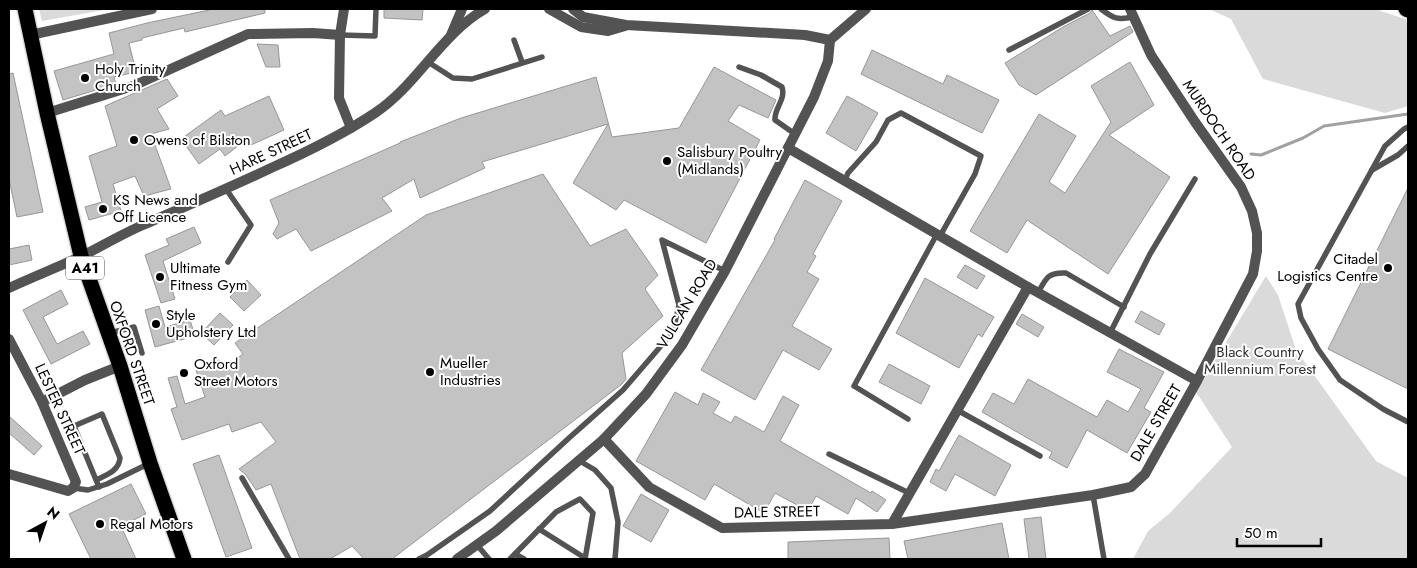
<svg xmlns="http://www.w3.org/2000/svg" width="1417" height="568" viewBox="0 0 1417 568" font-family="Jost,sans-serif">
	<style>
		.green { fill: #dadada }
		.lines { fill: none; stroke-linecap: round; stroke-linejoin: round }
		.stream { stroke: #a1a1a1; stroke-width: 3 }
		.building { fill: #c3c3c3; stroke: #979797 }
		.highway-casing { stroke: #dbdbdb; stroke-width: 18 }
		.lane { stroke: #535353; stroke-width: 5.5 }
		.street { stroke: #535353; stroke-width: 10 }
		.highway { stroke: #000; stroke-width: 15 }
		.poi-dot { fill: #000; stroke: #fff; stroke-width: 2 }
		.labels { text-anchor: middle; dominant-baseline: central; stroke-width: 4; stroke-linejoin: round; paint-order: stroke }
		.shield { fill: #fff; stroke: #4c4c4c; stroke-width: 1 }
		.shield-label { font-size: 14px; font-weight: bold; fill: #000 }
		.poi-label { font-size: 15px; fill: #000; stroke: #fff; text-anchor: start }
		.street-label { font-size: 15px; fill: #000; stroke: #fff }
		.park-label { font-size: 15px; fill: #313131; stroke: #fff }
	</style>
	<rect width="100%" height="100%" fill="#fff"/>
	<g class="green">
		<polygon points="39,9 110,9 42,21"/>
		<polygon points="1209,9 1375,9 1408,20 1408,106 1385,113 1263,79 1231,19"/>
		<polygon points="1266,276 1278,295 1296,350 1376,461 1408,478 1408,559 1133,559 1148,531 1170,513 1232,447 1196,392"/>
	</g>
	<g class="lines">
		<polyline class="stream" points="1251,154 1261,155 1303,138 1324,126 1408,114"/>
	</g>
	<g class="building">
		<polygon points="214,9 265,9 265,13 185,32 184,28 142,38 142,40 129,43 136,72 114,77 116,84 63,100 54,71 114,54 109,33 147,23"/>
		<polygon points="384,9 423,9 422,20 384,18"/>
		<polygon points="1092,10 1110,36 1130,26 1133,32 1036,95 1019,85 1005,63 1063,27 1090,13"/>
		<polygon points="257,44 278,45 280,67 266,67"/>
		<polygon points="872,50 943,84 947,75 999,100 982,133 861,74"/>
		<polygon points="1130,62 1154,105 1109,135 1170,177 1108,274 1027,220 1007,253 970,231 1039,114 1076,136 1049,182 1065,193 1111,122 1091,86"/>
		<polygon points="714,67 776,100 768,118 739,105 728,121 760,140 706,243 624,200 616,210 573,183 608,124 482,162 485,168 420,198 414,179 382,198 392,211 311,251 296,229 277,239 273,234 279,223 270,200 400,143 400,142 461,118 596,77 612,137 679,128"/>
		<polygon points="13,73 43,212 17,217 9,179 9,74"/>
		<polygon points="167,79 178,96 157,109 169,129 151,134 171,189 144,196 135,176 113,184 121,211 89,220 85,207 102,202 89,156 117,146 105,106"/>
		<polygon points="269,96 284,130 251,145 248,138 225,156 220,149 199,164 181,139 221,110 225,116"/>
		<polygon points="847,96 878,113 856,151 826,133"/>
		<polygon points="543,174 590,246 626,229 658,275 645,289 663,316 622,353 626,379 622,384 392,559 364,559 352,546 330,559 300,559 271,484 256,490 246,475 239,469 276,442 261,422 232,432 229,424 182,440 171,409 177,407 168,378 177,376 185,404 205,397 196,370 208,362 219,360 225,367 243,354 235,343 426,215"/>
		<polygon points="805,180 842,201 813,254 816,256 807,272 819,279 792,326 832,349 819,370 783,350 755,400 701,370 775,240 774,239"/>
		<polygon points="1408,188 1408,389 1328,349"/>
		<polygon points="194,227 201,243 163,261 175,299 161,303 145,255 169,245 166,239"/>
		<polygon points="29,245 32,260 9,265 9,249"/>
		<polygon points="965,265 985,276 977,289 957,277"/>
		<polygon points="925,278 994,317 982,337 978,334 959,368 896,333"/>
		<polygon points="247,280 261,295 244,311 230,297"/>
		<polygon points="61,290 68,304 43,317 57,344 83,331 90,344 51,364 23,310"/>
		<polygon points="159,306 165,327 190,320 195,336 155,347 145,310"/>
		<polygon points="1141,311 1165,324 1159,335 1135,322"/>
		<polygon points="220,313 233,325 214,345 201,333"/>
		<polygon points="1022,314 1044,327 1038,337 1016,324"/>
		<polygon points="1119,349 1164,372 1144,408 1151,412 1127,453 1087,430 1067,468 1049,458 1052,452 982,412 993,393 1014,404 1028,379 1097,417 1107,400 1128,412 1141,389 1107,372"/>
		<polygon points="889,364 930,386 921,404 879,382"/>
		<polygon points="675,392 698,405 703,393 720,402 713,413 731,423 735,416 764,432 783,396 799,405 780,441 871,493 872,491 886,500 877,512 856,498 848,514 816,496 808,511 775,493 764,513 714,484 705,500 636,461"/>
		<polygon points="9,416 42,446 34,455 9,433"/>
		<polygon points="959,435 1011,465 995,496 955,474 946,491 930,482 936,469 939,471"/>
		<polygon points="219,455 252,548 226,557 193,464"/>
		<polygon points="131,484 146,514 121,526 136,559 91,559 69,514"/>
		<polygon points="641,494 669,510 651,542 623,526"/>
		<polygon points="1041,517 1046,559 1029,559 1024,519"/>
		<polygon points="1002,523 1009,559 908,559 904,541"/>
		<polygon points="889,538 890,559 788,559 788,542"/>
	</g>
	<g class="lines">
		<g class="highway-casing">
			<g id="highway">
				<polyline points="25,9 47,113 81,256 120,366 150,463 184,559"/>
				<polyline points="1406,9 1408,10"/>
			</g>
		</g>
		<g class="lane">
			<path d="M1101 9C1114 19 1117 20 1134 17"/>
			<polyline points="340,35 375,36 376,9"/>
			<polyline points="514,40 522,62"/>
			<polyline points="1009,50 1088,9"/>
			<polyline points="428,62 453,78 472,79 542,57"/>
			<path d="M739 67 761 75 782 87C786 100 774 108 775 120L795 134"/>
			<polyline points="1408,127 1404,129 1385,146 1298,304 1301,318 1318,349 1340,380 1383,409 1408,422"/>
			<polyline points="1372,170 1398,155 1408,146"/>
			<polyline points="845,180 848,173 876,142 888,120 901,113 981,156 975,174 940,236"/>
			<polyline points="226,189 251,225 228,262"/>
			<path d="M1038 293C1046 278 1048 272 1066 273L1124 307"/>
			<polyline points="110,333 134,327 142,353"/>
			<polyline points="1110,333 1150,254 1195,179"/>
			<polyline points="957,410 1040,456"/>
			<polyline points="908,419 854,386 937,234"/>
			<polyline points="829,454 909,493"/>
			<polyline points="578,460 595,470 611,488 618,522 615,559"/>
			<polyline points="242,478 289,559"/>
			<path d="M96 480C106 475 119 471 120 458L102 414 74 426 96 480 99 487"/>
			<polyline points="73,488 88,490 107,484 148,464"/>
			<polyline points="1093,495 1104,559"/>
			<polyline points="539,529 585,558"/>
			<polyline points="477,545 489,559"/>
			<polyline points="515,554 524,559"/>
			<polyline points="419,559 427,555 490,511 569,438 623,390 673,332 679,305 662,240 725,271"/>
			<polyline points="510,559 556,512 580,499 593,513 585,559"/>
		</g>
		<g class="street">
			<polyline points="344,9 340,35 339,98 351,128"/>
			<polyline points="549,9 581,27 608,31 625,26"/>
			<polyline points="573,9 583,17 626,25 805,35 830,40"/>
			<polyline points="1130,9 1151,55 1195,122 1241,187 1252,211 1257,233 1257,251 1253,274 1197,381"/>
			<polyline points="30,35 152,9"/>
			<polyline points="451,35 462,9"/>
			<polyline points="47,113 133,86 248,34 313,33 340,35"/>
			<path d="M9 288C33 277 58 267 82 256 102 246 122 234 143 225 186 206 229 188 271 168 307 152 342 135 375 113 417 85 441 34 485 9"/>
			<polyline points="9,339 42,402 76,482 73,488 68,491 9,474"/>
			<polyline points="42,402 85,380 120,366"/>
			<polyline points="604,439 649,487 722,528 892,524 1093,495 1131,487 1145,474 1197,381 1028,287 788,148"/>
			<polyline points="892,524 1028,287"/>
			<polyline points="457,559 496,531 604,439 646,394 682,345 725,271 814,97 828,61 830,40 866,9"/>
		</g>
		<use href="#highway" class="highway"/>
	</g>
	<g class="poi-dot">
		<circle cx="85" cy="78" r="5"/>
		<circle cx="134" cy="140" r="5"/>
		<circle cx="667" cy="161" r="5"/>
		<circle cx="103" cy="209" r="5"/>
		<circle cx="1388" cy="268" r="5"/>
		<circle cx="160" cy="277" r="5"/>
		<circle cx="156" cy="324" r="5"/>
		<circle cx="430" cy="372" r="5"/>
		<circle cx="184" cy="373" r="5"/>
		<circle cx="100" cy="524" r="5"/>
	</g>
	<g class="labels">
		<rect class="shield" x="66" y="256.5" width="38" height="23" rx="4"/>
		<g class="shield-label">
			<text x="85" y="268">A41</text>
		</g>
		<g class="poi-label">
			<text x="95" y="69">Holy Trinity<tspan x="95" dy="17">Church</tspan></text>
			<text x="144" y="140">Owens of Bilston</text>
			<text x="677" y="152">Salisbury Poultry<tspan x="677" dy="17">(Midlands)</tspan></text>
			<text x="113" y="200">KS News and<tspan x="113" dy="17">Off Licence</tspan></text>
			<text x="1378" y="259" text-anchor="end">Citadel<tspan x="1378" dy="17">Logistics Centre</tspan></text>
			<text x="170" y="268">Ultimate<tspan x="170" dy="17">Fitness Gym</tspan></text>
			<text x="166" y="315">Style<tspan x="166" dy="17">Upholstery Ltd</tspan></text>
			<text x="440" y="363">Mueller<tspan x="440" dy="17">Industries</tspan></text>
			<text x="194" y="364">Oxford<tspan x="194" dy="17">Street Motors</tspan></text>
			<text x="110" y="524">Regal Motors</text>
		</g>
		<g class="street-label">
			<text transform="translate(1219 130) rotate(56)">MURDOCH ROAD</text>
			<text transform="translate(271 152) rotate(-25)">HARE STREET</text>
			<text transform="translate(687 304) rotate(-59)">VULCAN ROAD</text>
			<text transform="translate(132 353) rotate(71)">OXFORD STREET</text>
			<text transform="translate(60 409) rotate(65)">LESTER STREET</text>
			<text transform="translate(1156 423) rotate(-60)">DALE STREET</text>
			<text transform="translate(777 512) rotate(-1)">DALE STREET</text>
		</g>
		<g class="park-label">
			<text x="1260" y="352">Black Country<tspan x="1260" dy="17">Millennium Forest</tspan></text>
		</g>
	</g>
	<rect width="1417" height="568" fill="none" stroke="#000000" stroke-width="20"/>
	<g transform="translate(45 523) rotate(40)" stroke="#ffffff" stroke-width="4" paint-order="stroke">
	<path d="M0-4L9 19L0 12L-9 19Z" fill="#000000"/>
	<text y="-8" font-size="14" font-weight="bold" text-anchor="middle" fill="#000000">N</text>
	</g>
	<path d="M1237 538v8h84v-8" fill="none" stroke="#000000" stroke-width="2.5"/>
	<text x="1244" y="538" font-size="15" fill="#000000" stroke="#ffffff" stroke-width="4" paint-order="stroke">50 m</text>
</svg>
